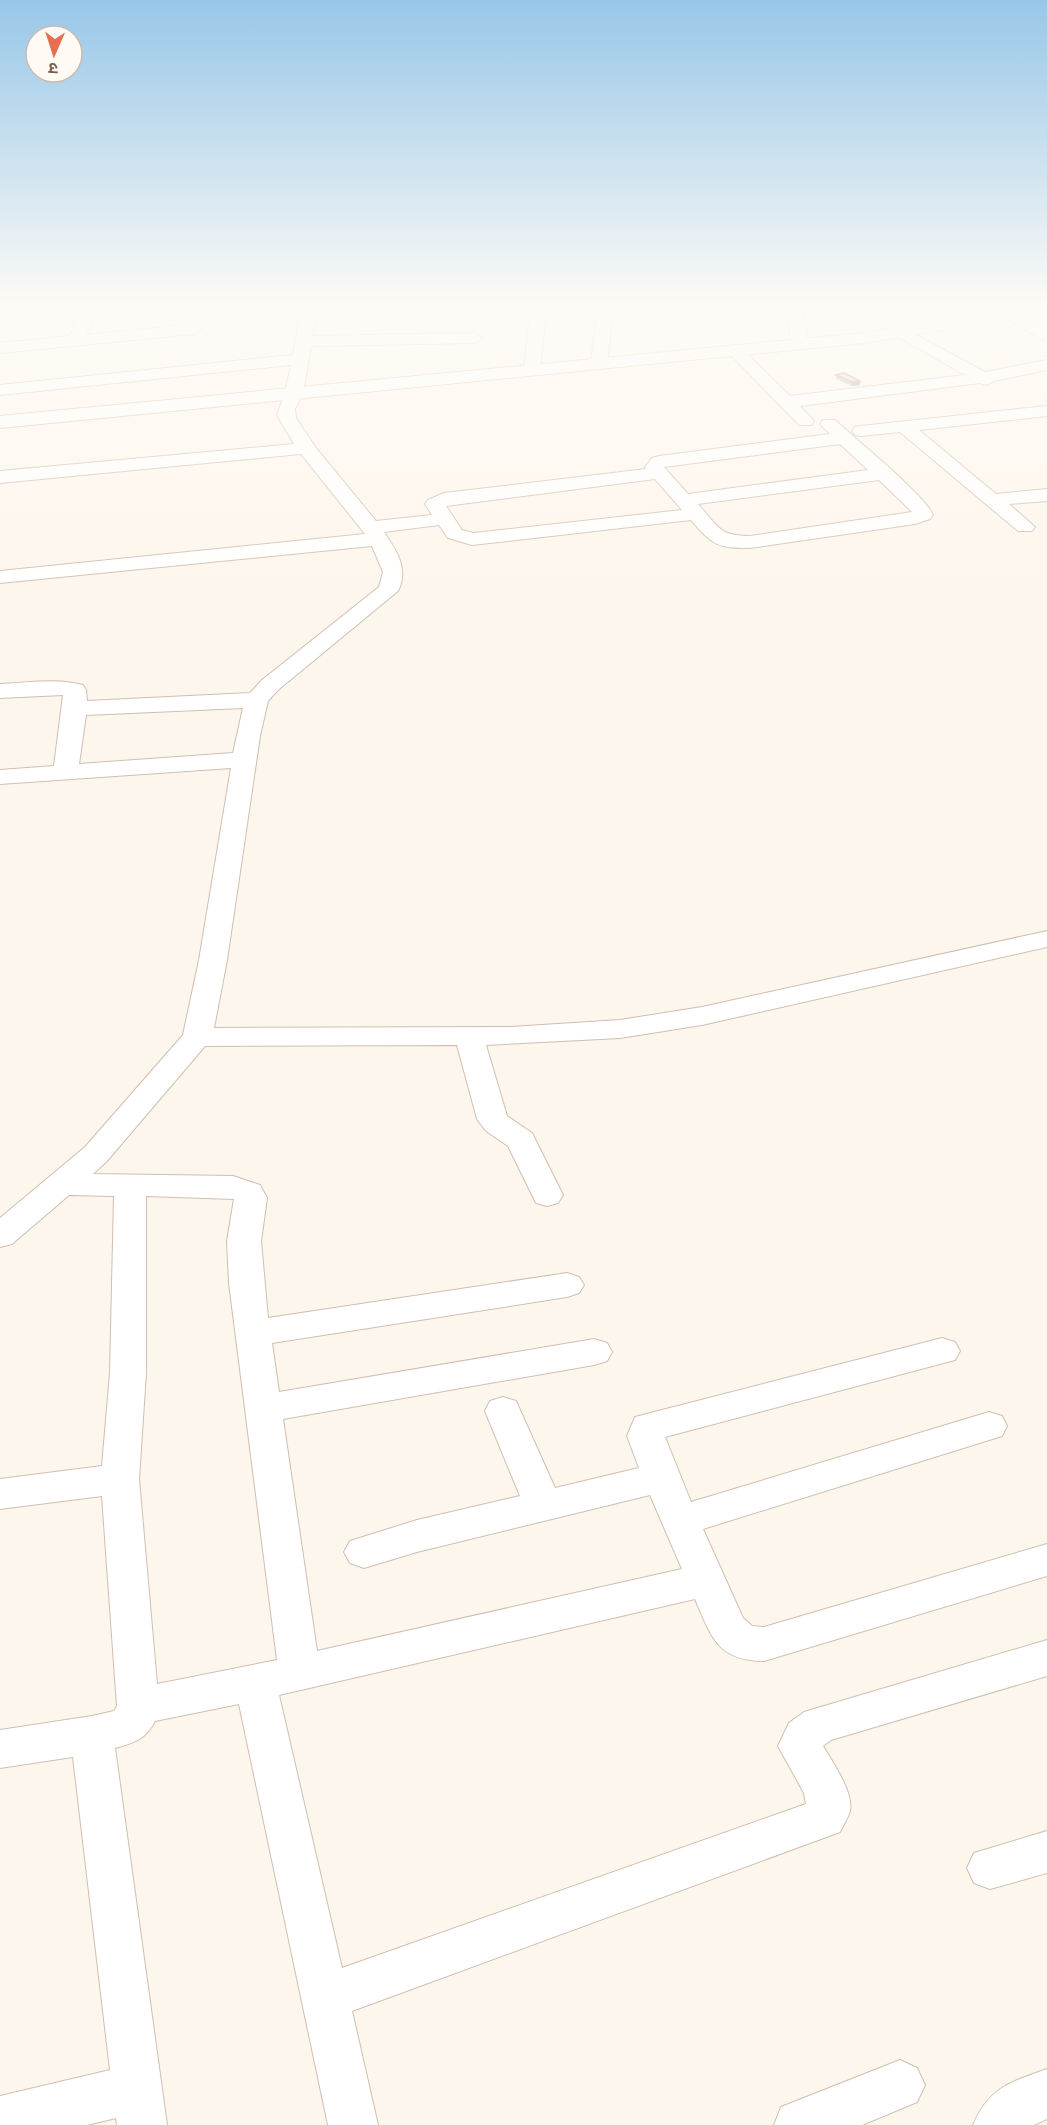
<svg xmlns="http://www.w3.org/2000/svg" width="1047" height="2125" viewBox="0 0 1047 2125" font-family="'Noto Sans','Noto Sans Devanagari',sans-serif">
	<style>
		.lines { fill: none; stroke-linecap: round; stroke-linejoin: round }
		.street-casing { stroke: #d1beb0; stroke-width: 2 }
		.secondary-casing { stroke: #d6c0b0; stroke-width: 2 }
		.street { fill: #fff; fill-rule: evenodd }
		.secondary { fill: #fff; fill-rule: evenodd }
		.wall { fill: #d1b7a8 }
		.shaded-wall { fill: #aa9588 }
		.building { fill: #f3d5c3; stroke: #aa9588; stroke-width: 1.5 }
	</style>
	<rect width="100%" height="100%" fill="#fdf6ec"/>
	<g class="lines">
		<g class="street-casing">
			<g id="street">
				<polygon points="84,304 100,304 86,335 194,324 202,329 194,334 0,353 0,343 70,336"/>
				<path d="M302 304H318L312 336 475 333 483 338 475 343 311 346 303 393 295 409 296 418 316 448 376 521 432 515 425 504 428 500 444 493 646 469 645 467 652 458 659 456 830 434 820 424 823 420H835C854 438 926 496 933 515L930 519 915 524 750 548C716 548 713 545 691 520L472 545 448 538 439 525 384 532C397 551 409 569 398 591L278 690 268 701 260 736 227 960 214 1028 511 1027 620 1020 702 1007 1047 931V947L702 1025 620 1038 486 1045 507 1116 532 1133 563 1195 558 1203 547 1206 536 1203 508 1146 486 1131 477 1119 457 1045 205 1046 107 1161 93 1174 233 1176 260 1185 267 1198 261 1241 268 1318 567 1273 579 1277 584 1285 579 1293 567 1297 272 1343 279 1392 594 1339 607 1343 612 1352 607 1361 594 1365 283 1419 317 1651 682 1569 650 1495 417 1552 364 1568 350 1563 344 1552 350 1541 417 1520 520 1496 485 1411 490 1401 503 1397 516 1401 555 1488 639 1468 627 1436 635 1417 942 1338 955 1342 960 1351 955 1360 665 1437 691 1502 989 1412 1002 1416 1007 1426 1002 1436 703 1529 743 1618 752 1626 764 1627 1047 1544V1576L764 1661C717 1661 711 1636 695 1599L279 1695 342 1968 806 1804 804 1793 778 1746 789 1723 804 1712 1047 1640V1676L831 1740 823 1746C832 1761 854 1793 850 1811 848 1818 843 1826 840 1832L352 2011 378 2125H328L239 1704 155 1721C146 1739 134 1743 115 1748L167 2125H117L116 2118 87 2125H0V2096L110 2070 73 1757 0 1768V1730L92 1716 114 1711 117 1706 102 1496 0 1509V1479L102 1466 110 1373 114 1196 69 1195 12 1244 0 1247V1218L85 1147 183 1035 199 960 231 768 0 784V770L54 766 63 695 0 698V684C28 683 56 678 83 685L86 690 87 701 250 693 262 680 379 587 383 572 372 546 0 583V571L365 534 301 454 0 483V471L294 444 277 415 285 393 291 365 0 395V385L293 355ZM840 444 868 470 688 494 664 467ZM655 479 682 510 473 533 462 530 446 506ZM879 480 912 512 750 536C718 536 718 526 698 504ZM243 708 233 753 79 764 86 715ZM146 1196 234 1199 227 1241 229 1283 277 1660 157 1684 139 1479 146 1373Z"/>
				<polygon points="531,304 547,304 540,370 532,375 524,370"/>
				<polygon points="598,304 614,304 607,363 599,368 591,363"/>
				<polygon points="785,304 801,304 808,344 806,347 800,349 792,344"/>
				<polygon points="909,304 926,304 947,325 945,328 933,328"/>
				<polygon points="1006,307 1047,330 1047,342 1000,315 998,312"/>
				<polygon points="901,327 985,372 1047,360 1047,370 994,381 986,385 980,383 800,406 814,421 811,425 799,425 726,350 734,345 740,347 790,396 965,375 895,335 893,332"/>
				<polygon points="1047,406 1047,416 919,430 996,494 1047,489 1047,501 1009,504 1035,527 1032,531 1018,531 900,432 861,436 855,435 852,431 855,427 861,426"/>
				<polygon points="1047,1831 1047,1873 990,1889 974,1883 967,1868 974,1853"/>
				<polygon points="900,2060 917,2068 925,2085 917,2102 862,2125 774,2125 781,2107"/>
				<path d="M1047 2069V2119L1034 2125H973C989 2087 1011 2082 1047 2069Z"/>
			</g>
		</g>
		<g class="secondary-casing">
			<polygon id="secondary" points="1020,304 1047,304 1047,308 978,324 864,343 0,428 0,416 864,333 978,314"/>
		</g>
		<use href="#street" class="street"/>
		<use href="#secondary" class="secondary"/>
	</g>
	<polygon class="wall" points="836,375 860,381 860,385 852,386 836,379"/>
	<polygon class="shaded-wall" points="860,381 860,385 852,386 852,382"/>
	<polygon class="building" points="844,373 860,381 852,382 836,375"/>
	<linearGradient id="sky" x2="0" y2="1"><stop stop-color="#97c7e8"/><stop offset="0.51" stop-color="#fefbf6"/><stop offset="1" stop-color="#fefbf6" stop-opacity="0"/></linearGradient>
	<rect width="1047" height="601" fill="url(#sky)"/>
	<g transform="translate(54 54) rotate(183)"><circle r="28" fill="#fffaf3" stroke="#cabbb1" stroke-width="1.5"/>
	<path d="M0-4.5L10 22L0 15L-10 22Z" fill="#e76f51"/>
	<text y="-9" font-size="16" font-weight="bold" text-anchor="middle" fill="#7a5c4d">उ</text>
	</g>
</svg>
